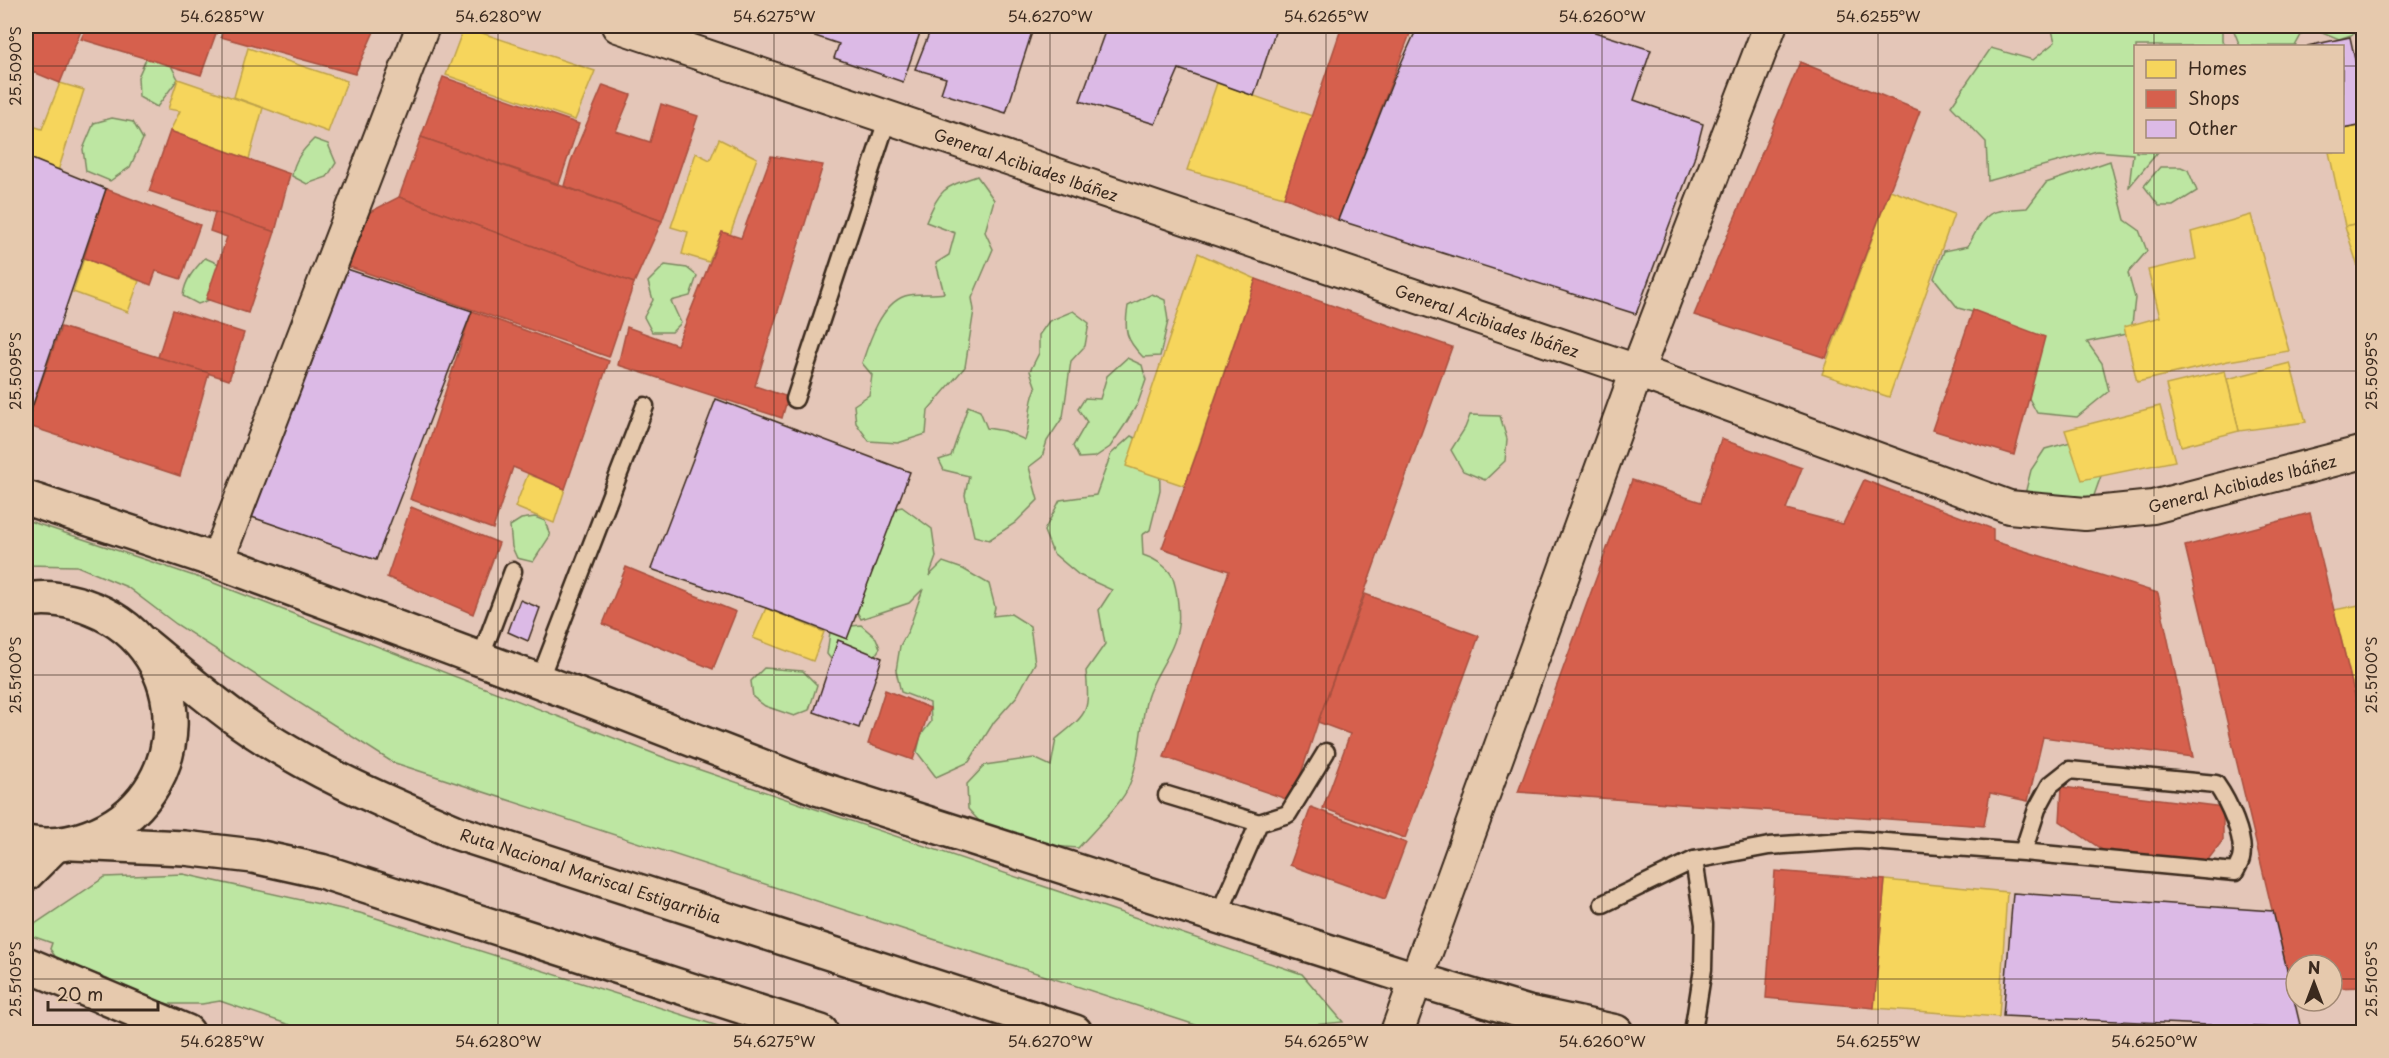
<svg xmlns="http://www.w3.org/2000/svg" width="2389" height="1058" viewBox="0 0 2389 1058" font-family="'Playpen Sans',sans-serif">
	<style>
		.green { fill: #bde6a2; stroke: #7c8860; stroke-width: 1.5 }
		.homes { fill: #f6d55c; stroke: #bea249; stroke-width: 1.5 }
		.shops { fill: #d6604d; stroke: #a8503f; stroke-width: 1.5 }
		.building { fill: #dcbae6; stroke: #3b2a1e; stroke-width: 1.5 }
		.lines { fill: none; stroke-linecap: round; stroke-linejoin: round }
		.lane-casing { stroke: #3b2a1e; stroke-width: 21 }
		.street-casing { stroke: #3b2a1e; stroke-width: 36 }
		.secondary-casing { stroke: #3b2a1e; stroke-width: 38 }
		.highway-casing { stroke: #3b2a1e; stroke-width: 38 }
		.lane { stroke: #e6c9ad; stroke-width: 16 }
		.street { stroke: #e6c9ad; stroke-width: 32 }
		.secondary { stroke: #e6c9ad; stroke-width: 33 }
		.highway { stroke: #e6c9ad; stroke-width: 33 }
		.ticks { fill: none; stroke: #3b2a1e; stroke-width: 1.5; stroke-opacity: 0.45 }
		.labels { text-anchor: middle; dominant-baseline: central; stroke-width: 6; stroke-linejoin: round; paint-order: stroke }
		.street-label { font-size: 16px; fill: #3b2a1e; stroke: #e6c9ad }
		.neatline { fill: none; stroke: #3b2a1e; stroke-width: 2 }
		.ticks-label { font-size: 15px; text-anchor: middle; fill: #3b2a1e }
	</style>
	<rect width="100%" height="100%" fill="#e4c6b8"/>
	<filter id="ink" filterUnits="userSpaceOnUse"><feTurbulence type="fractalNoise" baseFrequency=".0167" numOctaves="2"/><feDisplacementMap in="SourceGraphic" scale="12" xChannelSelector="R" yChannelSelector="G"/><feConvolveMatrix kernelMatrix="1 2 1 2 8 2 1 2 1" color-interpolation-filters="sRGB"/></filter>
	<g filter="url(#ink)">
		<g class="green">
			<polygon points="2051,26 2222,26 2222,41 2226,46 2136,46 2136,152 2158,152 2129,187 2133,154 2097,151 1988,181 1986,142 1951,106 1991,48 2033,60 2055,42"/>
			<polygon points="2232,26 2306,26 2295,46 2240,46"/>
			<polygon points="2308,26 2363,26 2363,31 2339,39"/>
			<polygon points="147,57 169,62 178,79 157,107 139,97 138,77"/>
			<polygon points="112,118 133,122 143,139 130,167 110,181 86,171 83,149 94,123"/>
			<path d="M314 139 328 144 336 163 327 177 307 184 292 176C294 160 303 150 314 139Z"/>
			<path d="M2110 161 2125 220 2139 230 2147 251 2128 273 2135 298 2131 333 2087 342 2102 363 2109 391 2077 417 2037 413 2026 393 1991 317 1958 308 1934 278 1944 251 1968 246C1988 210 1985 211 2027 208L2046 183Z"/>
			<polygon points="2160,167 2181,167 2188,170 2197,191 2173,206 2159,206 2144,186"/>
			<path d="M977 176 994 200 985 232 993 249 972 298 974 310 965 367 928 410 926 434 898 443 869 441 856 423 854 405 869 395 872 375 862 363C869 342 881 304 905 296 914 293 933 295 944 293L936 263 949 255 955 233 926 222C941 188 942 188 977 176Z"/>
			<path d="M205 258 219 264 218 297 198 304 183 296C185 279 194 270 205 258Z"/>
			<polygon points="665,265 687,268 697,276 690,296 671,301 681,323 672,332 652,332 644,317 653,300 648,282"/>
			<path d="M1152 294 1165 300 1168 321 1160 356 1143 357C1125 339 1124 330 1128 306Z"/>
			<path d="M1073 311 1089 323 1085 346 1071 361 1063 417 1047 441 1042 457 1029 467 1038 500 1015 523 989 540 974 536 965 495 969 476 944 470 939 460 951 456 968 406 980 411 987 428 1005 431 1025 440C1032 421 1027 408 1036 388L1030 371 1039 353V335L1049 321Z"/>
			<polygon points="1127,358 1142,365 1146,380 1138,403 1126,423 1110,447 1095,457 1079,458 1073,446 1087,422 1078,409 1085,398 1100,399 1107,376"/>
			<polygon points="1470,415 1500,416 1507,439 1505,461 1485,480 1463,471 1451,450 1465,428"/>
			<path d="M1131 436 1159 450 1160 490 1150 530 1142 535 1143 555C1153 558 1167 566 1172 576 1177 588 1180 613 1178 626 1175 652 1154 674 1147 698 1139 729 1141 763 1126 792 1118 807 1090 834 1078 848L1026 844 991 834 968 809 967 784 985 765 1034 758 1051 766 1056 739C1088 713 1090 713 1086 671L1105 644 1099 610 1112 590 1079 575 1053 553 1044 531 1060 500 1096 495 1111 454Z"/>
			<polygon points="2078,440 2102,473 2092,501 2024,498 2031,470 2045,449"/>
			<polygon points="902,507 932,529 936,557 929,576 943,562 963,569 989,584 995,607 993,616 1011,614 1030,626 1035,663 1017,696 994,722 969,762 936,777 917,752 921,735 931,722 930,703 901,692 896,671 900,646 909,629 923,589 909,603 861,619 852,603 878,512"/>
			<polygon points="535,517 545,521 550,536 533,562 517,558 512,547 510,526 521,519"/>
			<polygon points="26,520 206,580 668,759 1302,974 1343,1022 1240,1032 1217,1032 392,762 176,624 127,587 77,566 26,565"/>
			<polygon points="861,625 876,638 880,648 873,659 834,663 827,654 830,632 842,627"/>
			<polygon points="764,668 803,671 817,685 809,710 794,716 765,706 753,697 751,681"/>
			<polygon points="183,874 360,913 737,1032 310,1032 220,1001 202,1004 169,1004 152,1000 120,986 107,978 59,962 50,949 52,943 26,934 26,930 105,877"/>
		</g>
		<g class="homes">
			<polygon points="464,27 595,71 575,120 446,75"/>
			<polygon points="248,48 347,81 328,132 234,97"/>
			<polygon points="178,79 263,108 249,159 170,131 180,111 168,109"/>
			<polygon points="60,83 84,90 58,171 26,156 26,124 42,129"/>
			<polygon points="1217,83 1312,116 1284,197 1187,170"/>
			<polygon points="2364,125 2364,222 2345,226 2329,152 2342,152 2342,129"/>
			<polygon points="719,139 757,158 730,235 722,232 709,262 682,254 688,232 671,227 696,153 710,160"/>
			<polygon points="1890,190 1954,214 1889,397 1822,374"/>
			<polygon points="2251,215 2289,351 2228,361 2137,382 2124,327 2160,317 2148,270 2196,259 2191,232"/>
			<polygon points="2364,222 2364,286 2345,226"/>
			<polygon points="1198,253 1256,279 1185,486 1126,466"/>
			<polygon points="84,258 139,281 128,312 73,292"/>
			<polygon points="2290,363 2306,422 2239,431 2227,379"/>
			<polygon points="2225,371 2239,431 2181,446 2166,385"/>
			<polygon points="2160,406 2175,461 2082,480 2065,430"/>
			<polygon points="528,474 565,489 554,523 515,507"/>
			<polygon points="2364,604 2364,732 2334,610"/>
			<polygon points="766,608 824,632 813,661 753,638"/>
			<polygon points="1885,880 2007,892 1999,1017 1874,1008"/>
		</g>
		<g class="shops">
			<polygon points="26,26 83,26 60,83 26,69"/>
			<polygon points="87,26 209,26 218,28 201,75 81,39"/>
			<polygon points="225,26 376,26 376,27 355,74 221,37"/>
			<polygon points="1342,26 1413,26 1338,220 1284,197"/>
			<polygon points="1800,62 1920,111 1826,358 1694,315"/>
			<polygon points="443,77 579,124 559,184 421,137"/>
			<polygon points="603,85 631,95 616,131 650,142 661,104 698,116 662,221 564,186 571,161"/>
			<polygon points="170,131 290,174 275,232 149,191"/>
			<polygon points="421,137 662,221 634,283 399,197"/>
			<polygon points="771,156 823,165 755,386 788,397 782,418 618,365 627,327 677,345 722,232 741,238"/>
			<polygon points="106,189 200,225 181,279 156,271 151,285 84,258"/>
			<polygon points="399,197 634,283 609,357 344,265 364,215"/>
			<polygon points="215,212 275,232 248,313 206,299 227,237 210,231"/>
			<polygon points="1256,279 1452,347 1318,722 1292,801 1164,757 1229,571 1162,548 1198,450"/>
			<polygon points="173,310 244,333 229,380 158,357"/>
			<polygon points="1973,310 2045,337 2014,455 1932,430"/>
			<polygon points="472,311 609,361 565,489 513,467 493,529 410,499"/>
			<polygon points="61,327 209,373 180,476 26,425"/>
			<polygon points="1721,439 1802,468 1786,509 1843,524 1864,480 1993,529 1993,541 2158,593 2193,757 2043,737 2028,801 1990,793 1984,826 1518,792 1632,480 1701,502"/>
			<polygon points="411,507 499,543 473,614 387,577"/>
			<polygon points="2310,513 2364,732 2364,768 2358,769 2364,789 2364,987 2332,988 2332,965 2296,965 2296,989 2291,989 2185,546"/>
			<polygon points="626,567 736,612 713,669 603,624"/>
			<polygon points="1365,594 1479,636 1405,838 1323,808 1350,734 1318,722"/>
			<polygon points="885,690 930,708 913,760 868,744"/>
			<polygon points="2062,787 2223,807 2223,840 2204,865 2113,857 2060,821"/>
			<polygon points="1311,807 1406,843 1385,899 1290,865"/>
			<polygon points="1775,871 1885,880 1874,1008 1766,998"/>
		</g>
		<g class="building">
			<polygon points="812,26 918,26 922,27 903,82 834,58 839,44 809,34"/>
			<polygon points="932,26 1022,26 1033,29 1006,113 941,93 946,78 915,69"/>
			<polygon points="1107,26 1277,26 1254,96 1179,69 1155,124 1080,101"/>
			<polygon points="1418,26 1576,26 1651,50 1634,100 1703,124 1694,159 1636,314 1338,220 1393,81"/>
			<polygon points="2350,37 2364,101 2364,125 2342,129 2342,46 2307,46"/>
			<polygon points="27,157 106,189 26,425 26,163"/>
			<polygon points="338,266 472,311 376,560 243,514"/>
			<polygon points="716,399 910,472 847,639 766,608 651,569"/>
			<polygon points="520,600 540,608 528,641 508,632"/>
			<polygon points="838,640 882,658 859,728 814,712"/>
			<polygon points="2013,893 2273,911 2301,1029 2003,1016"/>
		</g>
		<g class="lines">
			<g class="lane-casing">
				<g id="lane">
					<polyline points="795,399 888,117"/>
					<polyline points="480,659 513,571"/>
					<polyline points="539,681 645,406"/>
					<polyline points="1167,795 1259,823"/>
					<path d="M1694 860 1769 846 1858 840 2023 852 2235 872C2237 868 2240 863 2241 859 2246 838 2228 801 2216 784L2069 770 2050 785 2037 809 2023 852"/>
					<polyline points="1603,904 1694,860 1704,924 1703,969 1693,1032"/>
					<polyline points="1218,916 1259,823 1288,814 1326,752"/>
				</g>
			</g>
			<g class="street-casing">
				<g id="street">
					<polyline points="618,26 1637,371 2009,507 2085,514 2153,507 2364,452"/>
					<polyline points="217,561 423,26"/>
					<polyline points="1397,1032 1637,371 1770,26"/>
				</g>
			</g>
			<g class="secondary-casing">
				<g id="secondary">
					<polyline points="26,498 217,561 588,699 820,789 1415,979 1528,1013 1616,1032"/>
					<polyline points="26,874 55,845"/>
					<polyline points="26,964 187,1032"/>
				</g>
			</g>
			<g class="highway-casing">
				<g id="highway">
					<path d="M26 601C45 595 74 601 93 609 198 651 195 799 89 837 68 845 47 847 26 843"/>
					<path d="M144 644C176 670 207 698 241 722 307 769 383 801 458 833L1075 1032"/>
					<polyline points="73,843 184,848 253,856 321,871 821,1032"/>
				</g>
			</g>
			<use href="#lane" class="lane"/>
			<use href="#street" class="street"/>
			<use href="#secondary" class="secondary"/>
			<use href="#highway" class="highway"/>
		</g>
	</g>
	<path class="ticks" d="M222 26V1032M498 26V1032M774 26V1032M1050 26V1032M1326 26V1032M1602 26V1032M1878 26V1032M2154 26V46M26 66H2136M2342 66H2364M2154 152V1032M26 371H2364M26 675H2364M26 979H2296M2332 979H2364"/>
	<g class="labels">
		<g class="street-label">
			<text transform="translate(1026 164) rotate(19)">General Acibiades Ibáñez</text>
			<text transform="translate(1487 320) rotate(19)">General Acibiades Ibáñez</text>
			<text transform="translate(2242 483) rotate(-14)">General Acibiades Ibáñez</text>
			<text transform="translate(591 875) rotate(18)">Ruta Nacional Mariscal Estigarribia</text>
		</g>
	</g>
	<rect width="2389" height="1058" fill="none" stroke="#e6c9ad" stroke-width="66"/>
	<rect x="2134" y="45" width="210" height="108" fill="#e6c9ad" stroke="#a28974" stroke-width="1.5"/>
	<rect x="2146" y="60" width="30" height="18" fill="#f6d55c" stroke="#a28974" stroke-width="1.5"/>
	<text x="2188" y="75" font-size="18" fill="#3b2a1e">Homes</text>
	<rect x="2146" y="90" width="30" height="18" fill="#d6604d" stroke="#a28974" stroke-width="1.5"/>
	<text x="2188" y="105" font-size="18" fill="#3b2a1e">Shops</text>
	<rect x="2146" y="120" width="30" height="18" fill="#dcbae6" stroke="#a28974" stroke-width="1.5"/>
	<text x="2188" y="135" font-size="18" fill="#3b2a1e">Other</text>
	<g transform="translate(2314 983)"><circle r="28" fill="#e6c9ad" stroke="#a28974" stroke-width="1.5"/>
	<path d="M0-4.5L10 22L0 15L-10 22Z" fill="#3b2a1e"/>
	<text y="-9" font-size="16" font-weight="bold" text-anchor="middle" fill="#3b2a1e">N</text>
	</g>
	<path d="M48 1001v9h110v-9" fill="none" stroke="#3b2a1e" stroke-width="3"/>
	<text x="57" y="1001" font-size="18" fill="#3b2a1e" stroke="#e6c9ad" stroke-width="4.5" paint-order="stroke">20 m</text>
	<rect x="33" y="33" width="2323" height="992" class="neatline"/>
	<g class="ticks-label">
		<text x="222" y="22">54.6285°W</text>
		<text x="498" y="22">54.6280°W</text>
		<text x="774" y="22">54.6275°W</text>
		<text x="1050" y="22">54.6270°W</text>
		<text x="1326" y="22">54.6265°W</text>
		<text x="1602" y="22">54.6260°W</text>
		<text x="1878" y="22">54.6255°W</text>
		<text transform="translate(16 66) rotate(-90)" y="5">25.5090°S</text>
		<text transform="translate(16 371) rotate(-90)" y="5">25.5095°S</text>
		<text transform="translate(2372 371) rotate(-90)" y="5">25.5095°S</text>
		<text transform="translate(16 675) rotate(-90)" y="5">25.5100°S</text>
		<text transform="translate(2372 675) rotate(-90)" y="5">25.5100°S</text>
		<text transform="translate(16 979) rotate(-90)" y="5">25.5105°S</text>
		<text transform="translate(2372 979) rotate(-90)" y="5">25.5105°S</text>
		<text x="222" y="1047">54.6285°W</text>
		<text x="498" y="1047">54.6280°W</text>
		<text x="774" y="1047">54.6275°W</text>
		<text x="1050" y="1047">54.6270°W</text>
		<text x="1326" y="1047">54.6265°W</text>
		<text x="1602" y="1047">54.6260°W</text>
		<text x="1878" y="1047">54.6255°W</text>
		<text x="2154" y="1047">54.6250°W</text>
	</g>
</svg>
